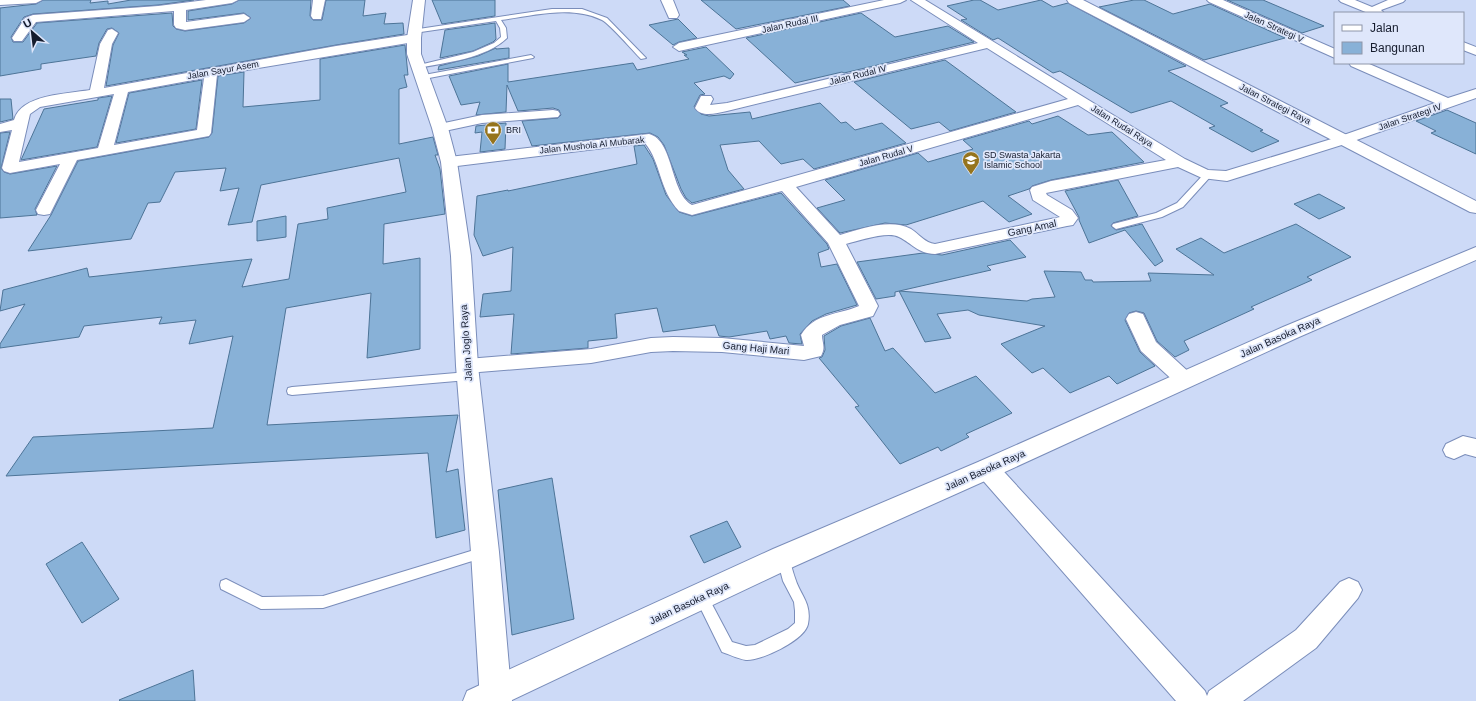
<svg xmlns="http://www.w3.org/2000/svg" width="1476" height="701" viewBox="0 0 1476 701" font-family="Arial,sans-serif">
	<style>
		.building { fill: #88b1d7; stroke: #4d7497 }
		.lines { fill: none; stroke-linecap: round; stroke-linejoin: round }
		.service-casing { stroke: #7a8dba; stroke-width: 2 }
		.minor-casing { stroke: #7a8dba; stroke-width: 2 }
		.tertiary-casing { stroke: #7a8dba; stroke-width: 2 }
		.secondary-casing { stroke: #7a8dba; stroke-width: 2 }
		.service { fill: #fff; fill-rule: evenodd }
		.minor { fill: #fff; fill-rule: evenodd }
		.tertiary { fill: #fff; fill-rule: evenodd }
		.secondary { fill: #fff; fill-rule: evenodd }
		.labels { text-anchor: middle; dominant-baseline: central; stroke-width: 3.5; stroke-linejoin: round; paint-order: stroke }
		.far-street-label { font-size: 9px; fill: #151c2d; stroke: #dfe7fb }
		.far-poi-label { font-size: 9px; fill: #151c2d; stroke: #dfe7fb; text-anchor: start }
		.street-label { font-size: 10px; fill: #151c2d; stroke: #dfe7fb }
	</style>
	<rect width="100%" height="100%" fill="#cddaf7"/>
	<g class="building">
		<polygon points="43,0 91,0 90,3 108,1 108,4 131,0 194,0 158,5 33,14 24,17 11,37 13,42 23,42 37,23 172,13 173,26 176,29 185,31 244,23 251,18 244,13 188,20 188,11 232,4 239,0 311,0 310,16 313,20 322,20 326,0 365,0 363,16 386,13 384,24 403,23 404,34 336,45 106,86 113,45 119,33 112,28 107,29 99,43 96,56 41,64 41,69 0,76 0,8 36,4"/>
		<polygon points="432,0 495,0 495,16 442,24"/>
		<polygon points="701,0 843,0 850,6 736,29"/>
		<polygon points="974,0 980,0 998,10 1041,0 1053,7 1068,3 1186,66 1168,71 1228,103 1220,106 1263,130 1260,131 1279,141 1252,152 1209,128 1215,126 1171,101 1131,113 1060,71 1053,73 998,38 993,40 961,20 967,19 947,6"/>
		<polygon points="1134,0 1144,0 1173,14 1210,4 1285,38 1204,60 1099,7"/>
		<polygon points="1227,0 1263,0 1324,26 1302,33"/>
		<polygon points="861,13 895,37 948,26 974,42 844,73 842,72 795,83 746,38"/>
		<polygon points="678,19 697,38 679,42 673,45 649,25"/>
		<polygon points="495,23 496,39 493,42 473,51 440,58 445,30"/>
		<polygon points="405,45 408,75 404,75 407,87 399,89 399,144 433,137 438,155 435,155 440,169 445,214 384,224 383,264 420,258 420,349 367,358 371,293 286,308 267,425 458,415 446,472 458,469 465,530 436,538 428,453 6,476 33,437 213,428 233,336 189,344 196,320 159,324 162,317 84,326 79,337 0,348 0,344 25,304 0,311 3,290 87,268 89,277 252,259 242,287 289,279 298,224 328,219 327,208 406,192 399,158 261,185 252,222 228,225 239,188 220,191 226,168 175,172 160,202 148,203 131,239 28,251 51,215 78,161 209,137 212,133 218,76 244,72 243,107 320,100 320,59"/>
		<polygon points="706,47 734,74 730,79 724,76 694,83 705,94 700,95 694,107 701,114 709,116 750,112 752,119 820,103 841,123 846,122 855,130 882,123 906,143 814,169 803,159 781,164 759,141 720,145 728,170 744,189 692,203 686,198 681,189 664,145 658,137 650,133 532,146 522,121 558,118 561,115 559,110 553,108 518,111 507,85 506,112 476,115 480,102 461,105 449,76 508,64 508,82 633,63 637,70 689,59 684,55 687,55 682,52"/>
		<polygon points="496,48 496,49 509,48 509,58 438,70 439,66 478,56"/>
		<polygon points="945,60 1016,112 950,131 939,122 911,129 854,82"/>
		<polygon points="202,80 196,129 116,143 129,93"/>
		<polygon points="112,96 97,147 21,160 44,109 98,100 98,98"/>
		<polygon points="0,99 11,99 13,119 0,122"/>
		<polygon points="1447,110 1476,123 1476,154 1431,133 1436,131 1416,121"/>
		<polygon points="1058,116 1088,135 1112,132 1144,162 1051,180 1032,186 1029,189 1008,196 1032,214 1009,222 983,201 906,225 885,223 840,233 817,208 845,200 825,180 918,153 928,162 973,149 963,140 1029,121 1032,124"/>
		<polygon points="506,123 505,149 480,152 482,132 475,133 476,126"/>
		<polygon points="10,132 1,168 4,172 10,174 57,166 35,209 37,215 0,218 0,133"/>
		<polygon points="644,145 653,159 666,195 679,212 692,216 781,193 827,244 829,249 818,253 821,267 837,264 857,305 826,314 812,321 800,334 802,344 789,343 786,336 770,339 767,331 729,337 719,336 715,325 663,332 657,308 615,314 617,338 588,341 588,348 511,354 514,314 480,317 483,294 511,291 513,247 483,256 474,235 477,196 508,190 508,191 637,164 634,146"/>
		<polygon points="1118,180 1138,216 1113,223 1111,226 1116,230 1142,224 1163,261 1155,266 1125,230 1089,243 1079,220 1079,217 1065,191"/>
		<polygon points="1319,194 1345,208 1319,219 1294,204"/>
		<polygon points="286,216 286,237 257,241 257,221"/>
		<polygon points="1296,224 1351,257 1307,277 1312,280 1251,307 1254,309 1184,341 1189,350 1175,357 1157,341 1144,313 1136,311 1129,313 1125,320 1140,352 1155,366 1117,384 1109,376 1070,393 1043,368 1032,373 1001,344 1045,326 979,315 968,310 937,314 951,338 925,342 899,291 1027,301 1032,299 1055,297 1044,271 1081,272 1085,280 1092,280 1093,282 1151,281 1148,273 1214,275 1176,249 1201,238 1224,253"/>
		<polygon points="1010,240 1026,257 987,266 991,270 895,292 895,296 876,299 857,262 923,253 942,255"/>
		<polygon points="870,318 885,351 893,348 935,393 976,376 1012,413 966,434 969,437 941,451 938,447 900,464 855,407 859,406 819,358 822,357 825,350 824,336 841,326"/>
		<polygon points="552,478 574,619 512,635 498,490"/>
		<polygon points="727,521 741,547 704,563 690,536"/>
		<polygon points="82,542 119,599 82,623 46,564"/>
		<polygon points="193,670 195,701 120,701 119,700"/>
	</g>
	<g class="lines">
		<g class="service-casing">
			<g id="service">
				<path d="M552 9H582L607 18 646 58 641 59C633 51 610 24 602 20 571 5 533 16 501 20L506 28 507 38C487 58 445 63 418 68L415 66 473 52 494 43 501 37 500 28 496 21 414 33 412 32V30Z"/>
				<polygon points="531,55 534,57 533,58 424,79 421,77 424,75"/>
				<polygon points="1204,174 1210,174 1211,176 1183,207 1162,217 1116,229 1112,226 1113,224 1156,213 1177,203"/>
				<polygon points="468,372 472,373 473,376 472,379 468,380 292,395 288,394 287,391 288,388 292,387"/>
				<polygon points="484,547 488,548 490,552 488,556 323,608 261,609 221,589 220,585 221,581 226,579 262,597 323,596"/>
				<path d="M783 552 787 554C791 562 792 570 795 578 800 595 812 603 808 624 805 640 761 661 746 660 738 659 729 654 722 652L695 597 696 593 701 591 706 593 732 642 746 646 755 645 788 629 795 623V611L794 602 783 581 777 558 779 554Z"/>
			</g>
		</g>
		<g class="minor-casing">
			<g id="minor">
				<polygon points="0,0 42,0 36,3 0,5"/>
				<polygon points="206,0 238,0 232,3 186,10 186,22 244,14 250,18 244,22 185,30 176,28 174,25 174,11 36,22 22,41 14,41 12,38 25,18 33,15 158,6"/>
				<polygon points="313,0 325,0 321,19 313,19 311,16"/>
				<polygon points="661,0 673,0 679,15 677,18 669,18"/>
				<polygon points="884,0 906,0 900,3 679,51 673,47 679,43"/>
				<path d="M911 0H925L1185 159 1208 170 1226 171 1338 137 1435 103 1351 66 1349 63H1367L1448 98 1476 89V98L1348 143 1227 181 1202 178 1178 167 1046 193 1047 195 1072 210 1078 218 1073 225 1067 226 935 254C917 253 913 244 899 237 887 231 859 241 846 244L878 306 873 316 840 325 822 335C822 343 826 347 821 356L804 360 722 352 673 351 651 352 591 363 467 373 460 371 457 366 460 361 467 359 591 349 651 338 673 337 722 338 804 346 801 335C814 313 838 315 859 306L828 243 782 191 692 215 679 211C659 190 661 162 645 143L449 167 444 165 441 162 444 159 449 157 649 134C674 140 670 193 692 205L1068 99 987 48 727 111C716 113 702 118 695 108L701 96H711L713 99 710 105 727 103 978 43ZM1078 105 1166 160 1051 181 1032 187 1030 190 1033 200 1060 217 935 244C925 243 919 234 911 229 890 218 861 229 840 235L796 187Z"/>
				<polygon points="1207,0 1223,0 1335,49 1335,58 1209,2"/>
				<polygon points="1339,0 1355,0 1372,7 1388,0 1405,0 1403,2 1381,10 1384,13 1368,13 1341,2"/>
				<path d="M112 29 118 33 112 44 104 88 336 46 414 34 420 38 414 42 217 75 211 133 209 136 77 160 50 214 44 215 38 214 36 210 60 164 10 173 4 171 2 168 12 130 0 132V124L14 120C21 94 67 94 90 90L100 44 108 30ZM204 78 197 130 114 145 128 92ZM114 94 98 148 19 162 30 114 40 107Z"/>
				<polygon points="1463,42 1476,47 1476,55 1463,50"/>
				<polygon points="553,110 558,111 560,114 558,117 482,123 440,132 435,131 433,128 435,125 482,115"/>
				<polygon points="1136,312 1143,314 1156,342 1192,375 1195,380 1192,385 1185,388 1178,385 1141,351 1126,319 1129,314"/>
				<polygon points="1463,436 1476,439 1476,457 1465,454 1454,459 1446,456 1443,450 1446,444"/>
				<polygon points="987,460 995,462 1205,691 1207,696 1209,691 1296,630 1340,582 1349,578 1358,582 1362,590 1358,598 1316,648 1243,701 1176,701 979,476 976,469 979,462"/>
				<polygon points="495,678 505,682 509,692 505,701 463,701 467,691"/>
			</g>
		</g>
		<g class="tertiary-casing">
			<g id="tertiary">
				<polygon points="1067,0 1083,0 1476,201 1476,213 1470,212 1069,3"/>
				<polygon points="1476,247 1476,260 1299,337 996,476 793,567 510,701 483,701 479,692 484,681 773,549 978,462 1283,327"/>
			</g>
		</g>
		<g class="secondary-casing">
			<polygon id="secondary" points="413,0 425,0 421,38 421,54 448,128 457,162 471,256 478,366 499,552 512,701 480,701 471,552 456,366 451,256 441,162 432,128 407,54 407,38"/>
		</g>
		<use href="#service" class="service"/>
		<use href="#minor" class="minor"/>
		<use href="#tertiary" class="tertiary"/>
		<use href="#secondary" class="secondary"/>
	</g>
	<defs>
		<g id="bank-pin" transform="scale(0.9)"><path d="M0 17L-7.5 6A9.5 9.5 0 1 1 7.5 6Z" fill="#95741c" stroke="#dfe7fb"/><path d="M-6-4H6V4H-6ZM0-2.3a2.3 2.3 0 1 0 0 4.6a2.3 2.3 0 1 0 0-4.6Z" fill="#fff"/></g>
		<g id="school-pin" transform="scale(0.9)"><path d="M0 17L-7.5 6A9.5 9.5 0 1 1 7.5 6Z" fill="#95741c" stroke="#dfe7fb"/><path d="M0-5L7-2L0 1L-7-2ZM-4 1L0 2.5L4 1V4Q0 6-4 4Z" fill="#fff"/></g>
	</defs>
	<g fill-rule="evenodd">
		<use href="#bank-pin" x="493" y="130"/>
		<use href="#school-pin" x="971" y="160"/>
	</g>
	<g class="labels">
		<g class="far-street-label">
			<text transform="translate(790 24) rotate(-12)">Jalan Rudal III</text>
			<text transform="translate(1274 27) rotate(24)">Jalan Strategi V</text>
			<text transform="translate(223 70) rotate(-10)">Jalan Sayur Asem</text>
			<text transform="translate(858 75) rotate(-14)">Jalan Rudal IV</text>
			<text transform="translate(1275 104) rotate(27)">Jalan Strategi Raya</text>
			<text transform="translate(1410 117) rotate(-19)">Jalan Strategi IV</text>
			<text transform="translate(1122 126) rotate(32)">Jalan Rudal Raya</text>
			<text transform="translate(592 145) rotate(-6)">Jalan Mushola Al Mubarak</text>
			<text transform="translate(886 156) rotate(-16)">Jalan Rudal V</text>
		</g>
		<g class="far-poi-label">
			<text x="506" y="130">BRI</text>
			<text x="984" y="155">SD Swasta Jakarta<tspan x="984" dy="10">Islamic School</tspan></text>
		</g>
		<g class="street-label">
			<text transform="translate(1032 228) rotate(-12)">Gang Amal</text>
			<text transform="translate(1280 337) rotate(-24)">Jalan Basoka Raya</text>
			<text transform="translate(466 343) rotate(-94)">Jalan Joglo Raya</text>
			<text transform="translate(756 348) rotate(5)">Gang Haji Mari</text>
			<text transform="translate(985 470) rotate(-24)">Jalan Basoka Raya</text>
			<text transform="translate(689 603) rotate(-25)">Jalan Basoka Raya</text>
		</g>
	</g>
	<rect x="1334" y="12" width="130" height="52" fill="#dfe7fb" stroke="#8e96a9"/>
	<rect x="1342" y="25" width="20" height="6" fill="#ffffff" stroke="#8e96a9"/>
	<text x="1370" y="32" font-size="12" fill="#151c2d">Jalan</text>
	<rect x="1342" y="42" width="20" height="12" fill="#88b1d7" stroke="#8e96a9"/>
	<text x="1370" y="52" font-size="12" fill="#151c2d">Bangunan</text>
	<g transform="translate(32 32) rotate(332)" stroke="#dfe7fb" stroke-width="3" paint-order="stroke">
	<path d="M0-3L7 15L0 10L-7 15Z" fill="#151c2d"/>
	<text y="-6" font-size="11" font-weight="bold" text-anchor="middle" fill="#151c2d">U</text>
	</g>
</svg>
